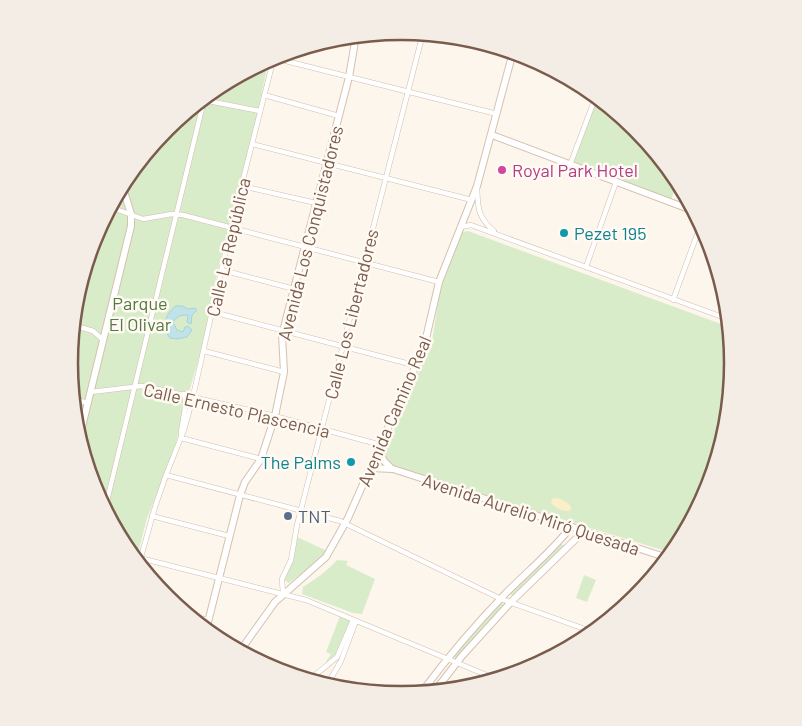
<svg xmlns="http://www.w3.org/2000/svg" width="802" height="726" viewBox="0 0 802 726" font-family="Barlow,sans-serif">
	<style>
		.green { fill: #d8ecc9 }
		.sand { fill: #fcefc7 }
		.water { fill: #bfe3e8; stroke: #a5d3da }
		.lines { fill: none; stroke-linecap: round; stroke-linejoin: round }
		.street-casing { stroke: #d1beb0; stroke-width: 5.5 }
		.secondary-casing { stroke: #d6c0b0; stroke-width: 8 }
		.street { stroke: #fff; stroke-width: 4.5 }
		.secondary { stroke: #fff; stroke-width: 6 }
		.hotel-dot { fill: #d1479c; stroke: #fffaf3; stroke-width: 2 }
		.culture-dot { fill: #0f9aa8; stroke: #fffaf3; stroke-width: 2 }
		.service-dot { fill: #5c6f8a; stroke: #fffaf3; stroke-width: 2 }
		.labels { text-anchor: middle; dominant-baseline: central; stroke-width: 5; stroke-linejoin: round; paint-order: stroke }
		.hotel-label { font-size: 18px; fill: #b23c85; stroke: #fffaf3; text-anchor: start }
		.street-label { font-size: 18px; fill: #7a5c4d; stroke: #fffaf3 }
		.culture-label { font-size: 18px; fill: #0d838f; stroke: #fffaf3; text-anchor: start }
		.park-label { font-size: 18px; fill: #537a41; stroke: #fffaf3 }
		.service-label { font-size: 18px; fill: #4e5e75; stroke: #fffaf3; text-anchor: start }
		.rim { fill: none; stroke: #7a5c4d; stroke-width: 2.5 }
	</style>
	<rect width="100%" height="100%" fill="#fdf6ec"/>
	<g class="green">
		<polygon points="269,59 256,119 217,273 202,348 186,402 177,439 166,472 147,518 136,561 125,547 94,490 76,427 69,363 76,298 95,236 125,178 167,128 198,103 205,104 207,95 217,87"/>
		<polygon points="597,97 636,129 677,179 678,181 671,200 573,164"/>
		<polygon points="468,231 729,327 733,363 726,428 707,490 677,548 672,553 392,467 385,459 384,454 418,373 431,348 440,291 462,232"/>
		<polygon points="297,537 327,551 323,557 289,583 284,580"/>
		<polygon points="561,544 565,546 515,597 510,594"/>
		<path d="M337 560 348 561 346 565 375 579 362 614 353 613 302 594 303 587C316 579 327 571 337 560Z"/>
		<polygon points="584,575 596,580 587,602 576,598"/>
		<polygon points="500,603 505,605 457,659 453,656"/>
		<polygon points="340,616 350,621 335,656 325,663 331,654 326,652"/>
	</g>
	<path class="sand" d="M553 498C560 498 567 501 571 507V510C564 513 554 508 551 502Z"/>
	<path class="water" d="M176 306H182L188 309 195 308 197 310 192 315 191 324 187 322 188 315C180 315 178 316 173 322L177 330 183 332 185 327 188 326 192 330 187 337 177 339 170 338C161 327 165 314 176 306Z"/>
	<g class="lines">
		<g class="street-casing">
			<g id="street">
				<polyline points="274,58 497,114"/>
				<polyline points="264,95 339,116"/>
				<polyline points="203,100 260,111"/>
				<polyline points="252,144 472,200"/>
				<polyline points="570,165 596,96"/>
				<polyline points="242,186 316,203"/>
				<path d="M477 187C478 207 477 217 494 231"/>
				<polyline points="110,207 143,219 172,214 183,215 439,282"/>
				<polyline points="461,227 471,225 728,319"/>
				<polyline points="586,267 616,182"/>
				<polyline points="222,270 294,289"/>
				<polyline points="673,300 701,224"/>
				<polyline points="213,312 417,366"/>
				<polyline points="73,325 93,331 102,339"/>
				<polyline points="204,351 284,372"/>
				<polyline points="91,392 141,386 148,387 267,414 381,445"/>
				<path d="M184 394C189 402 180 426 181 438L261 459"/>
				<polyline points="73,399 88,403"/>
				<polyline points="166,475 340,521 501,599 593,632"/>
				<polyline points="105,509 204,100"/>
				<polyline points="152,516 229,536"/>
				<polyline points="132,556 306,600 496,679"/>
				<polyline points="139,564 155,507 166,475 184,430 192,401 231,227 274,57"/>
				<polyline points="283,594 282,579 291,560 297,525 423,33"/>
				<polyline points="187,615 208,620"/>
				<polyline points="309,680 337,657 353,620"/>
				<polyline points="327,685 341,661 356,621"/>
			</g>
		</g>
		<g class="secondary-casing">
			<g id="secondary">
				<polyline points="492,135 694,211"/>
				<polyline points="79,439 131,226 131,214 122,185"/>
				<polyline points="378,450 384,461 392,469"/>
				<polyline points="370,468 393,469 668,558"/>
				<polyline points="206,630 240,495 245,482 261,459 275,416 284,372 282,335 349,77 356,36"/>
				<polyline points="240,651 275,602 326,557 348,518 424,347 439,282 477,186 513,52"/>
				<polyline points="434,692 462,656 511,602 584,531"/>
				<path d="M421 693C447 658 476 624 506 593 528 571 552 551 571 527"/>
			</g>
		</g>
		<use href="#street" class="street"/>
		<use href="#secondary" class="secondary"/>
	</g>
	<circle class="hotel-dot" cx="502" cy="170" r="5"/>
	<g class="culture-dot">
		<circle cx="564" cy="233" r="5"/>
		<circle cx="351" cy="462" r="5"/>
	</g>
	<circle class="service-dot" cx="288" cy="516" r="5"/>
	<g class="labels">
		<g class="hotel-label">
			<text x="512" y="170">Royal Park Hotel</text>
		</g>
		<g class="street-label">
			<text transform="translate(310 233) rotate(-76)">Avenida Los Conquistadores</text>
			<text transform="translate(228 247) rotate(-77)">Calle La República</text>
			<text transform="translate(351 314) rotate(-76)">Calle Los Libertadores</text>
			<text transform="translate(237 410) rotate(13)">Calle Ernesto Plascencia</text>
			<text transform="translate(394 411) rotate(-67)">Avenida Camino Real</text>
			<text transform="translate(531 514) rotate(18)">Avenida Aurelio Miró Quesada</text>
		</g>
		<g class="culture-label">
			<text x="574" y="233">Pezet 195</text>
			<text x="341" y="462" text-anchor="end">The Palms</text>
		</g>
		<g class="park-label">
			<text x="140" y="303">Parque<tspan x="140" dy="21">El Olivar</tspan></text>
		</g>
		<g class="service-label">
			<text x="298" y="516">TNT</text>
		</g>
	</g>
	<path d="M0 0H802V726H0ZM78 363a323 323 0 1 1 646 0a323 323 0 1 1-646 0Z" fill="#f4ede6" fill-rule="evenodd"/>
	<path class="rim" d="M78 363a323 323 0 1 1 646 0a323 323 0 1 1-646 0Z"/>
</svg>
